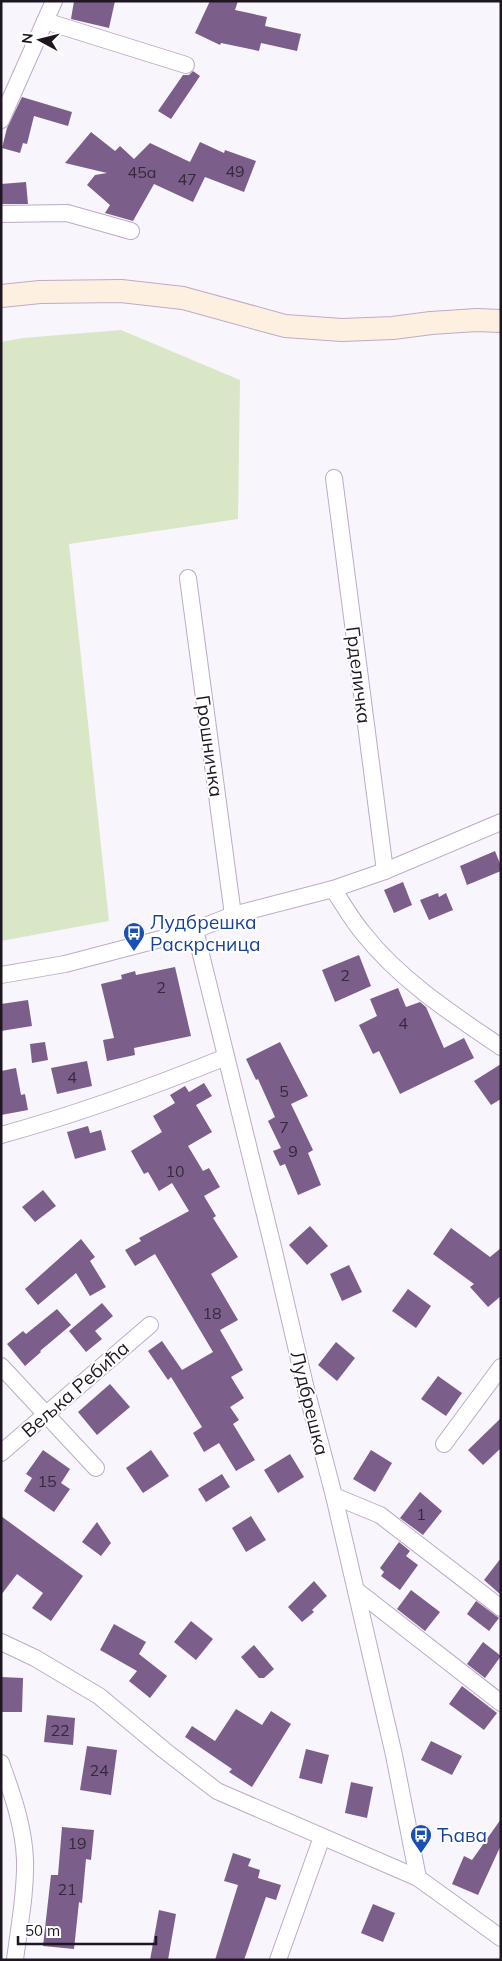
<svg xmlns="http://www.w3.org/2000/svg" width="502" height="1961" viewBox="0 0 502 1961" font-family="Mulish,sans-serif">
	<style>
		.green { fill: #d9e7c6 }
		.building { fill: #7b5f8a }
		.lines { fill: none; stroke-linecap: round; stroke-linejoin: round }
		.street-casing { stroke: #bcabc9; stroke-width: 18 }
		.secondary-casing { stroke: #bcabc9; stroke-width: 24 }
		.street { stroke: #fff; stroke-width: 16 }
		.secondary { stroke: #fdf0e0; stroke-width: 22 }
		.labels { text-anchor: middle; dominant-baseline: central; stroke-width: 4; stroke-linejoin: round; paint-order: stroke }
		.number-label { font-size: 16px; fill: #35293c }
		.street-label { font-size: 19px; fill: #1e1722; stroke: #fff }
		.transit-label { font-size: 19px; fill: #164399; stroke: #fff; text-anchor: start }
	</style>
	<rect width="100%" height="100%" fill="#f9f5fc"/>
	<polygon class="green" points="121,330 240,380 238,519 69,544 109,921 1,941 1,342 23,338"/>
	<g class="building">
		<polygon points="74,1 115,1 109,28 71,19"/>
		<polygon points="210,1 238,1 235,10 267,17 265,26 301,34 297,51 261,43 259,51 221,43 220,45 195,33"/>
		<polygon points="193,71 200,76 171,119 158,111 183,75 189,75"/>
		<polygon points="22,97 72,112 68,126 34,116 27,144 23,143 20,153 2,148 7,128"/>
		<polygon points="91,132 115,151 120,146 134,159 150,143 190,162 200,142 224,153 225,150 256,161 244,192 205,177 193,202 154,184 133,221 105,213 110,205 87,185 95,175 107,173 65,163"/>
		<polygon points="26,182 28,204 1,204 1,184"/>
		<polygon points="495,851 501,866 501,871 467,885 460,866"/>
		<polygon points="403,882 412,905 394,913 384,890"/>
		<polygon points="438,893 439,897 446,893 453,910 429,920 420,900"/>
		<polygon points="359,955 371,986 335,1002 322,970"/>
		<polygon points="175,967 191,1036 134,1048 135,1055 107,1061 103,1040 114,1038 101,984 122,979 121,975 135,971 136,975"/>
		<polygon points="398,988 406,1007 420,1002 426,1007 444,1048 464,1038 474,1058 400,1094 379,1051 373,1054 359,1025 377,1016 370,999"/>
		<polygon points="28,1000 32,1026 1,1031 1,1004"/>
		<polygon points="45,1042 48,1060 32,1063 30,1044"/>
		<polygon points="280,1042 308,1096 291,1104 313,1150 308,1153 321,1185 298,1195 285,1164 280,1166 273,1151 281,1148 268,1121 275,1117 258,1079 256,1080 246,1059"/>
		<polygon points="87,1061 92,1086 57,1094 51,1068"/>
		<polygon points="501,1064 501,1099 491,1105 474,1081"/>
		<polygon points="16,1068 21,1095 25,1094 28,1110 1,1115 1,1071"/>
		<polygon points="204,1083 212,1096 196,1105 212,1132 188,1146 203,1171 209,1168 220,1187 204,1196 216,1216 213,1218 238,1257 211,1274 238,1320 220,1330 243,1370 231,1377 244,1398 230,1407 239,1420 233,1424 255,1460 236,1471 219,1443 204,1452 193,1433 202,1427 171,1377 168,1380 148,1351 162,1341 182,1370 213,1352 155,1254 135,1266 125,1250 141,1241 139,1238 189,1211 172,1183 159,1191 148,1172 144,1174 131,1151 162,1132 153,1116 175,1103 170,1095 185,1086 189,1092"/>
		<polygon points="88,1126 90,1133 101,1130 106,1150 75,1159 67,1132"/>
		<polygon points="43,1190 56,1206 35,1222 22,1207"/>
		<polygon points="310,1226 328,1246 307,1265 289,1245"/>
		<polygon points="451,1228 490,1257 501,1248 501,1296 488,1307 470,1287 474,1284 433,1254"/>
		<polygon points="81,1239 95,1257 90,1261 106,1287 90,1296 76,1273 38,1305 25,1289"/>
		<polygon points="349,1265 362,1292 342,1301 330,1274"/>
		<polygon points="408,1289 431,1306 416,1328 392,1311"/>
		<polygon points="102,1303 113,1316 95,1331 102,1339 86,1352 69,1331"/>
		<polygon points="57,1309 71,1325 40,1351 41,1352 25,1366 7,1344 23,1331 26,1334"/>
		<polygon points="336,1342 355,1358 337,1381 318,1365"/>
		<polygon points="438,1376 462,1393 446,1416 421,1399"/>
		<polygon points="110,1384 130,1407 97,1435 78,1412"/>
		<polygon points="501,1418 501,1448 483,1465 468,1450"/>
		<polygon points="43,1450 70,1469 61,1483 70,1489 54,1512 24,1491 32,1478 26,1474"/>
		<polygon points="151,1450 169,1476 143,1493 126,1468"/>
		<polygon points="371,1450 392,1463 375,1492 353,1479"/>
		<polygon points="290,1454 304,1477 278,1493 264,1470"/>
		<polygon points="222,1474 230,1487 206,1502 198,1489"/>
		<polygon points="420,1492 442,1511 423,1535 400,1518"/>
		<polygon points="1,1516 83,1576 51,1621 32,1608 43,1593 17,1574 1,1595"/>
		<polygon points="251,1516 266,1540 246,1552 232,1528"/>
		<polygon points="97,1522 111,1543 101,1556 82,1542"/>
		<polygon points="399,1542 410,1551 406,1556 418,1565 400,1590 381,1576 384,1572 380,1568"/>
		<polygon points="501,1558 501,1595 484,1580"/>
		<polygon points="314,1581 327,1596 312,1610 314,1612 302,1622 288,1607"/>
		<polygon points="411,1590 440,1612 425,1631 397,1609"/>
		<polygon points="476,1601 499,1618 489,1631 467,1614"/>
		<polygon points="191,1621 213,1639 196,1660 174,1642"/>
		<polygon points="114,1624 146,1642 139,1654 167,1676 150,1698 129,1681 137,1671 100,1650"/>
		<polygon points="483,1642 501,1656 485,1678 467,1664"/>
		<polygon points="254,1645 274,1669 264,1678 259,1678 241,1657"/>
		<polygon points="1,1677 23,1678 22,1712 1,1712"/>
		<polygon points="462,1686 497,1713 484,1730 449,1704"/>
		<polygon points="236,1709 262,1725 271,1711 291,1724 252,1787 229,1772 232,1769 185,1737 192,1726 215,1741"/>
		<polygon points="47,1715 75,1718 73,1745 44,1742"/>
		<polygon points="431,1741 462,1756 452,1775 421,1760"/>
		<polygon points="87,1746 117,1750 111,1795 80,1790"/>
		<polygon points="306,1749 329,1755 322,1784 299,1778"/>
		<polygon points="351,1782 373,1787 367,1818 345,1813"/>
		<polygon points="501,1819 501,1845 478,1895 452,1884 464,1856 472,1860"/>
		<polygon points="62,1827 94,1830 91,1860 86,1859 82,1903 79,1902 74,1949 43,1946 51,1875 58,1875"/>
		<polygon points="233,1853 251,1859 248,1866 260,1870 258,1878 281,1885 276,1900 266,1897 244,1960 215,1960 238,1885 224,1881"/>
		<polygon points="373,1904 395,1913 383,1942 361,1933"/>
		<polygon points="159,1910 176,1914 168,1960 150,1960"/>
	</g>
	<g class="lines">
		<g class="street-casing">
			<g id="street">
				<polyline points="45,21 186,65"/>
				<polyline points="1,120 54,1"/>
				<polyline points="1,214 67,213 131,231"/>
				<polyline points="334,478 385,871"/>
				<polyline points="188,578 233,915"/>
				<path d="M333 889C343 904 352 920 363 933 400 980 452 1014 501 1047"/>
				<polyline points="195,930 273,1247 305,1385 334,1496 394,1755 418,1878"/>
				<polyline points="1,975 65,964 195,930 233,915 333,889 385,871 501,822"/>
				<path d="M1 1135C78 1114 152 1087 226 1057"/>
				<polyline points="1,1366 96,1468"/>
				<polyline points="444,1444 501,1367"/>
				<polyline points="1,1453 150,1325"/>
				<polyline points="334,1496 380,1515 501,1608"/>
				<polyline points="356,1590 501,1703"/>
				<polyline points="1,1642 35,1658 99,1696 164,1750 217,1791 418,1878 501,1938"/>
				<path d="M1 1763C12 1793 24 1827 25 1860 26 1893 19 1927 15 1960"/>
				<polyline points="278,1960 322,1837"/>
			</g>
		</g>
		<g class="secondary-casing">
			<polyline id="secondary" points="1,296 40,292 121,291 183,298 285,326 342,330 393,328 431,323 477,320 501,321"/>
		</g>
		<use href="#street" class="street"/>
		<use href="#secondary" class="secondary"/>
	</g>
	<defs>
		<g id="bus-pin" transform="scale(1.125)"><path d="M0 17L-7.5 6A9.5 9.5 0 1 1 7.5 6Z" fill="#1a4fb4" stroke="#fff"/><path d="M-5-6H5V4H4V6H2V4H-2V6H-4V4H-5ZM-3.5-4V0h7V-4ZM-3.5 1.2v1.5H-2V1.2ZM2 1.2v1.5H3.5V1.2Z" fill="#fff"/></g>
	</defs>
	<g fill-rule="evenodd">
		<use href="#bus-pin" x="134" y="933"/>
		<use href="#bus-pin" x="421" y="1835"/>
	</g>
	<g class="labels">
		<g class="number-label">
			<text x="235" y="171">49</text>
			<text x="142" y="172">45a</text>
			<text x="187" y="179">47</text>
			<text x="345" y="975">2</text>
			<text x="161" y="987">2</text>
			<text x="403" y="1023">4</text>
			<text x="72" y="1077">4</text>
			<text x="284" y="1091">5</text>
			<text x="284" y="1127">7</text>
			<text x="293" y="1151">9</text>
			<text x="175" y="1171">10</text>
			<text x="212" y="1313">18</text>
			<text x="47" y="1481">15</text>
			<text x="421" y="1514">1</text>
			<text x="60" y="1730">22</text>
			<text x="99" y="1770">24</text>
			<text x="77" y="1843">19</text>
			<text x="67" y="1889">21</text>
		</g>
		<g class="street-label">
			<text transform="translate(359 675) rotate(83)">Грделичка</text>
			<text transform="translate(210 746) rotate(82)">Грошничка</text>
			<text transform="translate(75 1389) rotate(-41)">Вељка Ребића</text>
			<text transform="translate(310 1403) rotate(76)">Лудбрешка</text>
		</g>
		<g class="transit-label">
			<text x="150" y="922">Лудбрешка<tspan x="150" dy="22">Раскрсница</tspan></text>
			<text x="437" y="1835">Ћава</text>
		</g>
	</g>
	<rect width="502" height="1961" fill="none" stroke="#1e1722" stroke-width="5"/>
	<g transform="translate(40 40) rotate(277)" stroke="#ffffff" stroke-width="4" paint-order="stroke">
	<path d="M0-4L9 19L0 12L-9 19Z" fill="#1e1722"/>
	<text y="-8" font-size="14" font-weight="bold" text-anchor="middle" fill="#1e1722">N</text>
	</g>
	<path d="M18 1936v8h138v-8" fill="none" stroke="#1e1722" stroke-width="2.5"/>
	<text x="25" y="1936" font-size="15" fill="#1e1722" stroke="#ffffff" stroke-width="4" paint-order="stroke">50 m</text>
</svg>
